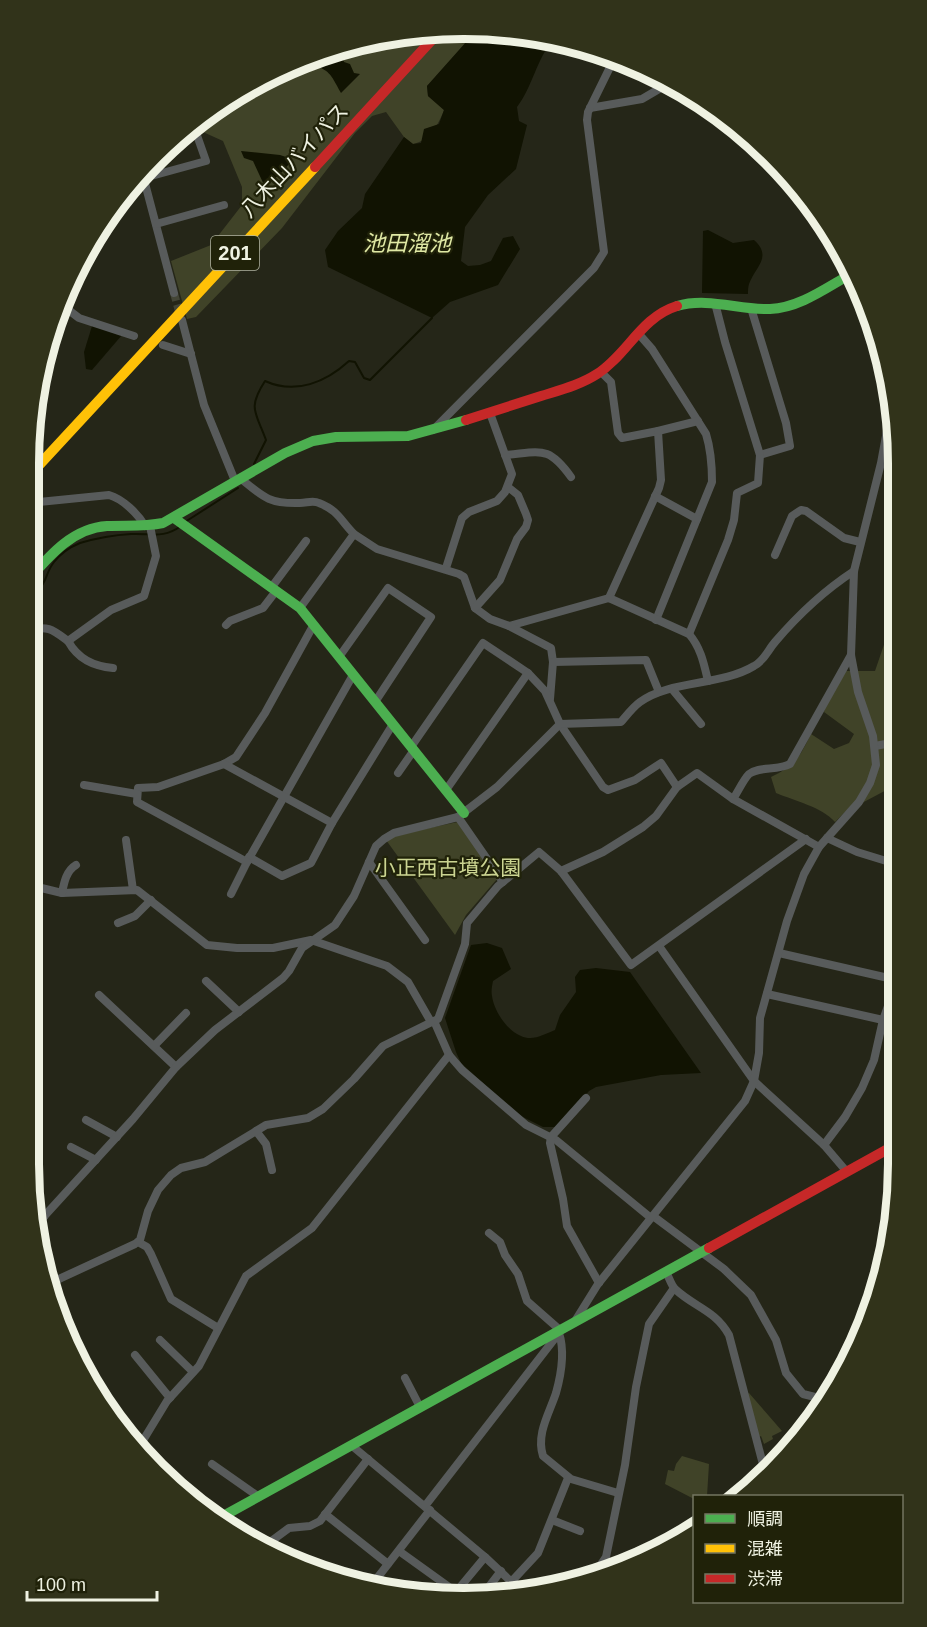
<svg xmlns="http://www.w3.org/2000/svg" width="927" height="1627" viewBox="0 0 927 1627" font-family="Arial,'Noto Sans JP',sans-serif">
	<style>
		.green { fill: #404328 }
		.water { fill: #111302 }
		.lines { fill: none; stroke-linecap: round; stroke-linejoin: round }
		.stream { stroke: #111302; stroke-width: 2 }
		.street-tunnel { stroke: #434536; stroke-width: 8; stroke-dasharray: 8 4; stroke-linecap: butt }
		.street { stroke: #585b5b; stroke-width: 8 }
		.fast { stroke: #4caf50; stroke-width: 10 }
		.slow { stroke: #ffc107; stroke-width: 10 }
		.jam { stroke: #c62828; stroke-width: 10 }
		.labels { text-anchor: middle; dominant-baseline: central; stroke-width: 4.5; stroke-linejoin: round; paint-order: stroke }
		.shield { fill: #202209; stroke: #b1b4a1; stroke-width: 1.5 }
		.shield-label { font-size: 20px; font-weight: bold; fill: #eff2e2 }
		.street-label { font-size: 21px; fill: #eff2e2; stroke: #202209 }
		.park-label { font-size: 21px; fill: #cbd491; stroke: #202209 }
		.water-label { font-size: 22px; font-style: italic; fill: #dfe8a4; stroke: #202209 }
		.rim { fill: none; stroke: #eff2e2; stroke-width: 8 }
	</style>
	<rect width="100%" height="100%" fill="#252618"/>
	<g class="green">
		<path d="M435 29 476 31 427 86 428 96 444 110C439 124 429 141 413 144L404 137 386 112 372 116 355 133 282 228 196 317 187 319 171 261 211 245 242 205V187L223 141 203 132 198 119 271 73 351 43Z"/>
		<polygon points="895,520 895,567 885,538"/>
		<path d="M896 619V724L892 726 891 753 894 786 845 812 835 822C822 807 795 801 776 793L771 777C796 765 799 758 811 734L834 749 849 743 854 734 824 712 826 704 846 671H875L889 630Z"/>
		<polygon points="458,822 497,879 466,915 455,935 386,840 395,835"/>
		<polygon points="749,1393 782,1431 772,1436 773,1439 764,1444 761,1436 759,1437 747,1394"/>
		<polygon points="682,1456 709,1464 707,1496 694,1496 694,1499 665,1484 668,1470 674,1471 676,1464"/>
	</g>
	<g class="water">
		<path d="M476 31 521 32 553 40C536 60 533 86 517 107L519 121 527 125 516 169 488 195 465 227 461 261 468 266 480 265 491 261 503 238 513 236 520 249 498 285 450 302 432 318 328 267 325 250 338 231 362 208 365 194 404 137 413 144 421 143 424 129 439 124 444 110 428 96 427 86Z"/>
		<path d="M333 50 335 54 342 56 344 62 350 64 354 73 360 74 341 93C329 71 331 73 310 62L313 58Z"/>
		<polygon points="241,151 280,155 286,157 289,164 281,173 265,187 253,161 244,158"/>
		<path d="M708 230 733 243 754 240C773 257 755 267 749 284 748 287 748 291 748 294L702 293 703 231Z"/>
		<polygon points="92,326 122,335 92,370 86,369 84,352"/>
		<path d="M487 943 502 948 511 969 493 981C492 986 491 991 492 996 494 1012 510 1036 528 1038 537 1039 547 1033 555 1030L560 1015 576 992 575 977 580 970 596 968 630 972 701 1073 661 1075 596 1087 589 1091 557 1127H543L517 1114 461 1063 456 1052 445 1018 471 945Z"/>
	</g>
	<g class="lines">
		<g class="stream">
			<path d="M254 464 266 440C256 412 247 409 265 381 296 395 326 382 349 361L355 362 364 378 370 380 432 318"/>
			<polyline points="185,522 238,488"/>
			<path d="M29 594C49 586 43 576 54 562 61 553 70 547 80 543 97 538 114 535 131 534 151 533 163 539 181 526"/>
			<polyline points="894,744 891,753 896,777"/>
		</g>
		<polyline class="street-tunnel" points="174,293 180,315"/>
		<g class="street">
			<polyline points="590,108 642,99 671,82"/>
			<polyline points="142,172 174,293"/>
			<polyline points="144,178 206,161 193,124"/>
			<polyline points="156,224 224,205"/>
			<polyline points="62,305 79,318 134,336"/>
			<polyline points="751,308 786,423 790,446 760,455"/>
			<polyline points="182,320 204,405 235,481"/>
			<path d="M638 333 652 349 706 434C711 450 712 466 712 482L656 620"/>
			<polyline points="163,345 191,354"/>
			<polyline points="601,372 611,382 618,433 622,438 658,431 661,480 659,488 609,598"/>
			<polyline points="433,430 594,268 604,252 587,120 588,112 615,57"/>
			<polyline points="658,431 698,421"/>
			<path d="M505 455C541 452 548 445 571 477"/>
			<path d="M240 478C263 497 269 504 300 503 307 503 313 500 319 503 339 511 340 520 354 534"/>
			<polyline points="655,496 697,519"/>
			<path d="M29 503 109 495C123 499 138 514 145 526"/>
			<polyline points="775,555 792,516 801,510 806,511 844,538 860,542"/>
			<polyline points="446,568 462,518 469,512 497,501 505,492 512,474 490,413"/>
			<polyline points="271,588 306,541"/>
			<path d="M300 608 354 534 377 549 459 574 464 577 475 608 490 619 509 626 609 598 689 634C701 648 704 664 708 681"/>
			<polyline points="475,608 500,580 517,539 526,527 528,520 526,514 518,495 508,487"/>
			<polyline points="226,625 230,621 263,608 276,591"/>
			<polyline points="313,626 265,713 236,757 224,764 158,787 138,788 137,802 247,862 353,675"/>
			<polyline points="509,626 551,648 553,662 550,699"/>
			<path d="M29 630C48 625 53 630 68 641L111 610 144 596 156 556 150 526"/>
			<polyline points="689,634 728,540 734,520 737,493 758,483 760,455 725,342 715,303"/>
			<path d="M68 641C78 659 93 666 113 668"/>
			<polyline points="339,657 388,588 431,617 375,702"/>
			<polyline points="553,662 646,660 659,692"/>
			<polyline points="672,689 701,724"/>
			<polyline points="875,746 896,742"/>
			<polyline points="411,747 483,643 528,673 545,691 560,724 603,787 608,790 635,780 661,763 677,787"/>
			<polyline points="224,764 332,823"/>
			<polyline points="398,773 414,750"/>
			<polyline points="84,785 137,794"/>
			<polyline points="446,790 528,673"/>
			<path d="M733 799C738 792 743 780 749 774 759 766 777 771 790 764L851 655"/>
			<polyline points="827,838 857,852 896,864"/>
			<polyline points="126,840 133,890"/>
			<polyline points="249,857 282,876 311,863 332,823 393,724"/>
			<polyline points="369,862 425,940"/>
			<polyline points="561,871 603,852 643,827 656,816 677,787 697,773 733,799 819,847"/>
			<path d="M503 882 458 817 497 787 560 724 621 722C627 715 633 707 640 702 670 680 721 686 754 666 764 661 768 650 775 642 798 615 825 590 854 571"/>
			<polyline points="29,885 62,893 137,890 207,945 237,948 273,948 311,940 387,966 408,982 431,1022"/>
			<path d="M62 893C64 883 66 871 76 865"/>
			<polyline points="231,894 247,862"/>
			<polyline points="118,923 135,916 151,900"/>
			<polyline points="659,946 754,1081 824,1145 847,1172"/>
			<polyline points="779,953 897,980"/>
			<polyline points="206,981 239,1012"/>
			<polyline points="767,994 883,1020"/>
			<polyline points="99,995 176,1067"/>
			<polyline points="434,1021 449,1055 462,1070 526,1125 556,1140 651,1218"/>
			<polyline points="154,1046 186,1013"/>
			<polyline points="586,1098 551,1137 550,1143 563,1199 567,1226 599,1283"/>
			<polyline points="86,1120 117,1137"/>
			<polyline points="256,1131 266,1144 272,1170"/>
			<polyline points="824,1145 845,1117 862,1088 874,1060 883,1020 897,981"/>
			<polyline points="71,1147 96,1160"/>
			<polyline points="36,1209 44,1217"/>
			<polyline points="653,1216 724,1269 751,1295 776,1340 786,1373 803,1394 815,1397 822,1404"/>
			<polyline points="38,1223 133,1119 176,1067 215,1030 283,978 289,971 302,948 335,925 354,896 376,846 384,839 394,833 458,817"/>
			<polyline points="138,1242 147,1247 151,1254 171,1299 218,1328"/>
			<path d="M666 1272C669 1277 671 1285 675 1289 694 1307 715 1310 729 1335L765 1472"/>
			<polyline points="48,1284 135,1244 140,1240 148,1211 158,1190 171,1175 181,1168 205,1162 266,1125 308,1118 323,1109 354,1079 383,1046 438,1019 465,944 467,923 498,886 539,852 561,871 631,965 806,839"/>
			<polyline points="575,1321 598,1284 745,1101 754,1081 759,1053 760,1018 787,921 804,874 819,847 859,802 870,783 876,765 873,736 858,692 851,655 854,571 881,463 893,398"/>
			<path d="M559 1333C565 1351 561 1375 556 1393 549 1414 536 1434 543 1456L571 1479 618 1493"/>
			<polyline points="160,1340 193,1372"/>
			<polyline points="135,1355 170,1398"/>
			<polyline points="405,1378 420,1407"/>
			<polyline points="351,1445 485,1557 521,1591"/>
			<polyline points="139,1447 167,1401 199,1366 246,1276 312,1228 449,1055"/>
			<polyline points="212,1464 259,1497"/>
			<polyline points="733,1496 743,1487 760,1479"/>
			<polyline points="425,1506 559,1333 560,1330 527,1301 518,1274 505,1255 500,1242 489,1233"/>
			<polyline points="325,1514 388,1564"/>
			<polyline points="552,1520 580,1531"/>
			<polyline points="266,1545 289,1528 310,1526 320,1521 368,1459"/>
			<polyline points="399,1551 456,1592 485,1557"/>
			<polyline points="595,1573 606,1557 625,1465 636,1387 649,1324 674,1288"/>
			<polyline points="512,1581 538,1553 568,1478"/>
			<polyline points="371,1586 430,1510"/>
			<polyline points="481,1597 501,1571"/>
		</g>
		<g class="fast">
			<path d="M677 306C708 297 739 310 770 309 799 308 826 288 851 274"/>
			<polyline points="174,518 300,608 464,813"/>
			<path d="M29 579C50 555 73 528 107 526 126 525 144 527 163 523L285 453 313 441 336 437 408 436 466 420"/>
			<polyline points="216,1520 709,1248"/>
		</g>
		<polyline class="slow" points="29,476 315,167"/>
		<g class="jam">
			<polyline points="315,167 441,30"/>
			<path d="M466 420C491 412 516 404 541 396 560 390 580 385 597 374 627 355 641 317 677 306"/>
			<polyline points="709,1248 897,1144"/>
		</g>
	</g>
	<g class="labels">
		<rect class="shield" x="211" y="236" width="48" height="34" rx="4.5"/>
		<g class="shield-label">
			<text x="235" y="253">201</text>
		</g>
		<g class="street-label">
			<text transform="translate(294 160) rotate(-47)">八木山バイパス</text>
		</g>
		<g class="park-label">
			<text x="448" y="867">小正西古墳公園</text>
		</g>
		<g class="water-label">
			<text x="407" y="243">池田溜池</text>
		</g>
	</g>
	<path d="M0 0H927V1627H0ZM463 39H464A424 424 0 0 1 888 463V1164A424 424 0 0 1 464 1588H463A424 424 0 0 1 39 1164V463A424 424 0 0 1 463 39Z" fill="#31331a" fill-rule="evenodd"/>
	<path class="rim" d="M463 39H464A424 424 0 0 1 888 463V1164A424 424 0 0 1 464 1588H463A424 424 0 0 1 39 1164V463A424 424 0 0 1 463 39Z"/>
	<rect x="693" y="1495" width="210" height="108" fill="#202209" stroke="#737560" stroke-width="1.5"/>
	<rect x="705" y="1514" width="30" height="9" fill="#4caf50" stroke="#737560" stroke-width="1.5"/>
	<text x="747" y="1525" font-size="18" fill="#eff2e2">順調</text>
	<rect x="705" y="1544" width="30" height="9" fill="#ffc107" stroke="#737560" stroke-width="1.5"/>
	<text x="747" y="1555" font-size="18" fill="#eff2e2">混雑</text>
	<rect x="705" y="1574" width="30" height="9" fill="#c62828" stroke="#737560" stroke-width="1.5"/>
	<text x="747" y="1585" font-size="18" fill="#eff2e2">渋滞</text>
	<path d="M27 1591v9h130v-9" fill="none" stroke="#eff2e2" stroke-width="3"/>
	<text x="36" y="1591" font-size="18" fill="#eff2e2" stroke="#202209" stroke-width="4.5" paint-order="stroke">100 m</text>
</svg>
